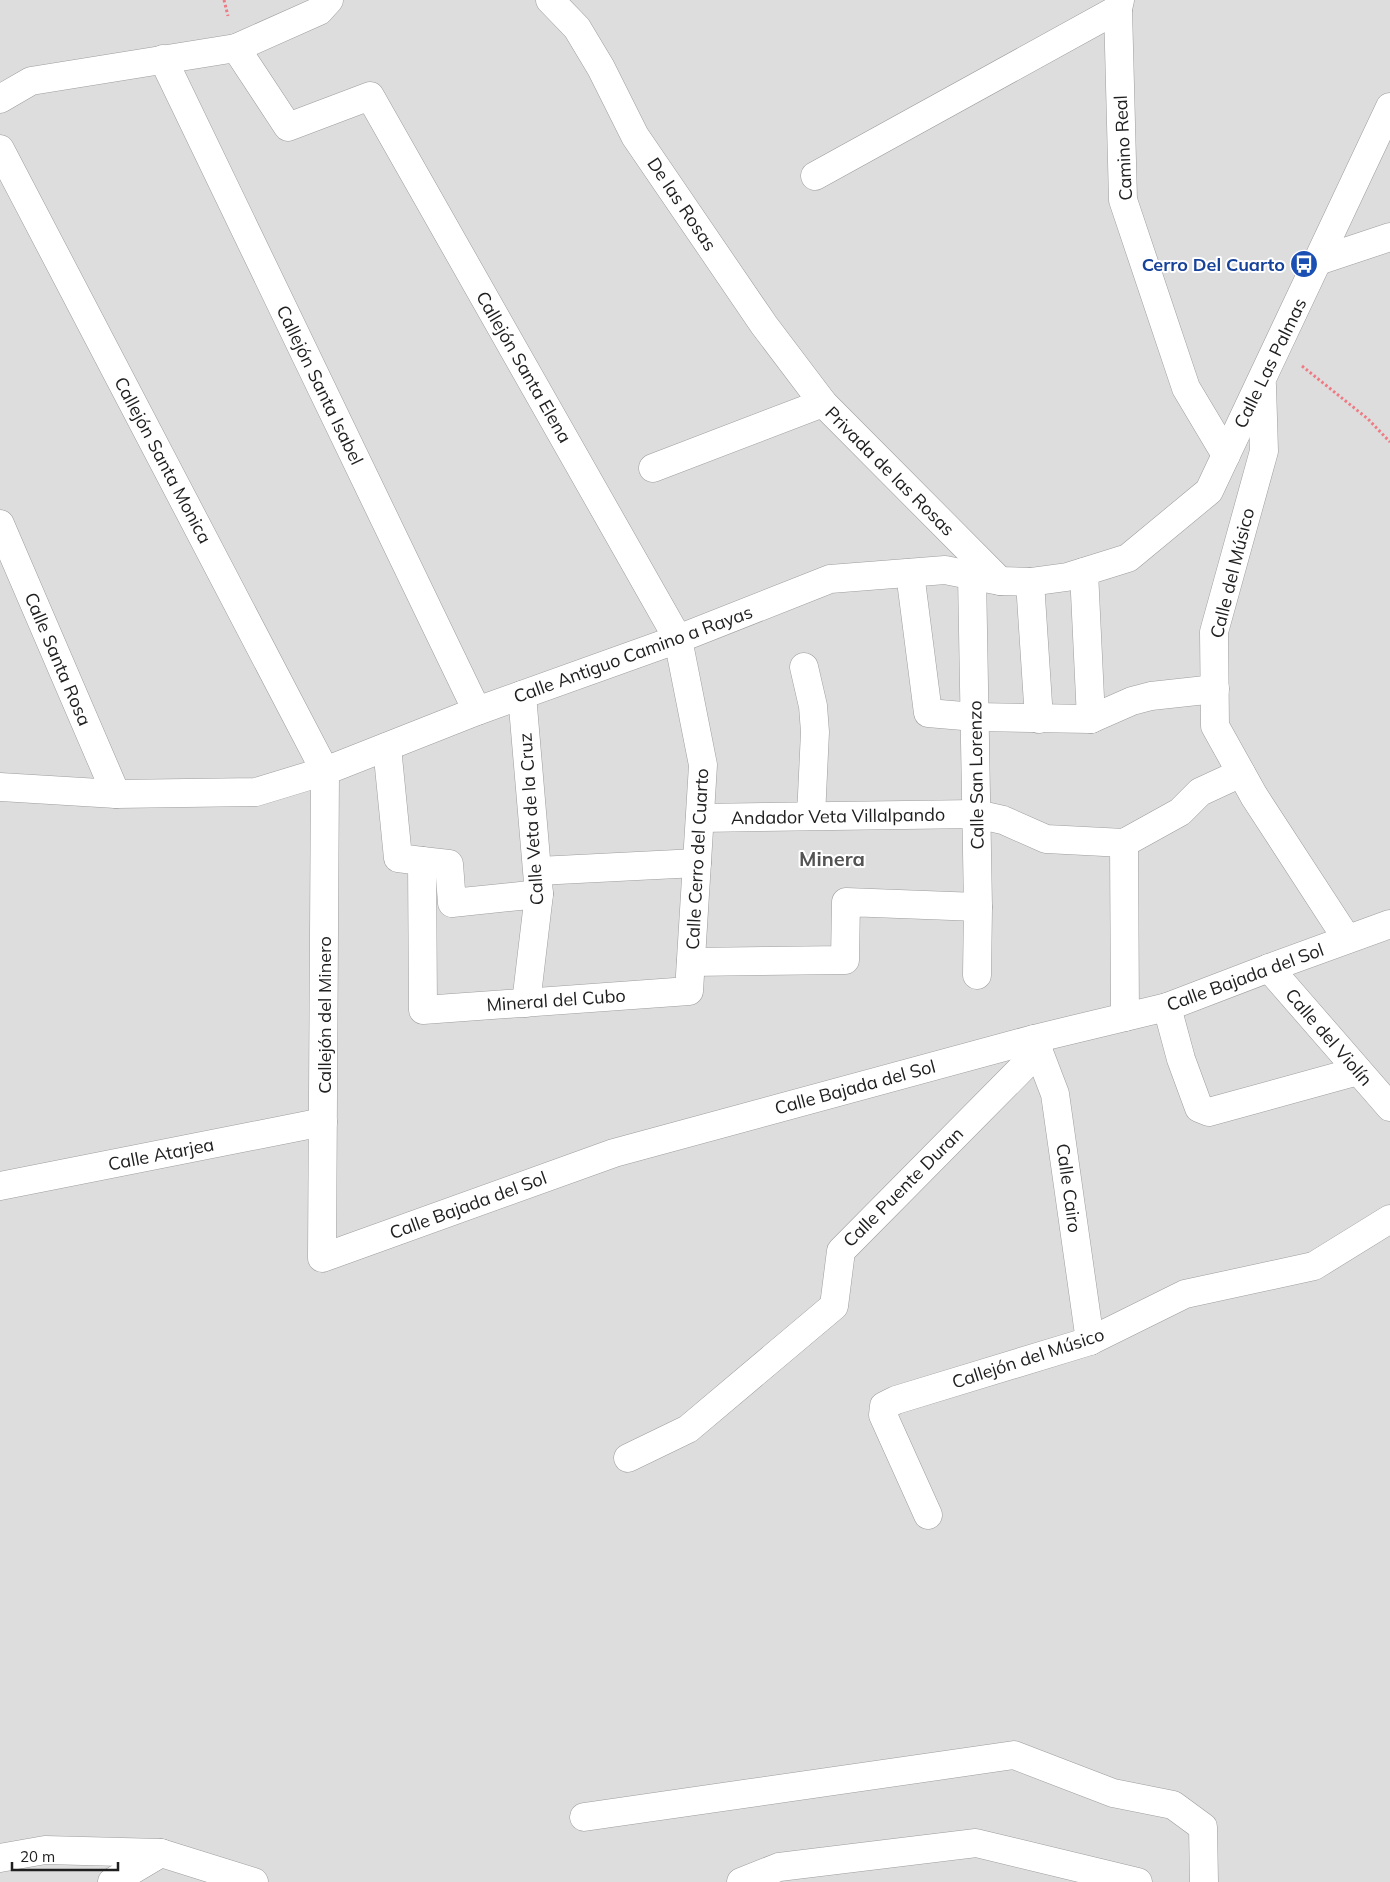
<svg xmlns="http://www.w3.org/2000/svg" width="1390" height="1882" viewBox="0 0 1390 1882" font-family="Mulish,sans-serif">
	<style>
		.residential { fill: #deddde }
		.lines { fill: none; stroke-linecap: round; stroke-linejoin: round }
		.minor-casing { stroke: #9d9d9d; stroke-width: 29 }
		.path { stroke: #ee7b84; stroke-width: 3; stroke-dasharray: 2.5 2.5; stroke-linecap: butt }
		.minor { stroke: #fff; stroke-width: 28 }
		.labels { text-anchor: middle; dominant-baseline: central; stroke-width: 4; stroke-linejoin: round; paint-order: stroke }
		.street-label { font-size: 18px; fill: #202020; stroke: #fff }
		.transit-label { font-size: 18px; font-weight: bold; fill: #164399; stroke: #fff; text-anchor: end }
		.quarter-label { font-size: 20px; font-weight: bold; fill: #535353; stroke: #fff }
	</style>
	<rect width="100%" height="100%" fill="#f0ece8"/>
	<rect class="residential" x="0" y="0" width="1390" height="1882"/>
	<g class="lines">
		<g class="minor-casing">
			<g id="minor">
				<polyline points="550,0 577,28 601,68 635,136 764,325 823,403 1000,581"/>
				<polyline points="1120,0 1118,9 1123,200 1186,388 1226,455"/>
				<polyline points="236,48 288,127 370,96 678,639 703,765 689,991 423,1010 422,861 398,858 387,747"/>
				<polyline points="163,59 477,711"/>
				<polyline points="0,99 31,81 236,48 319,11 329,0"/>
				<polyline points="0,149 325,771 322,1258 614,1153 1034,1039 1167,1007 1269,968 1390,924"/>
				<polyline points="815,176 1118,9"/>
				<polyline points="1318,261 1390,237"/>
				<polyline points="1262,386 1264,451 1214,632 1215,726 1254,796 1347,939"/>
				<polyline points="653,468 823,403"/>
				<polyline points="0,524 116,794"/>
				<polyline points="1084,572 1091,719"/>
				<polyline points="910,573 928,713 975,717 1091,719 1132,701 1151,696 1215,689"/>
				<polyline points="972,575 978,907 977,975"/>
				<polyline points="1030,582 1039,719"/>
				<polyline points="804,667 813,706 815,732 811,816"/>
				<polyline points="522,695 539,894 526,1003"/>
				<polyline points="0,787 116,794 256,792 325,771 477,711 678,639 830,579 945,570 1000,581 1030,582 1067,577 1128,558 1209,491 1390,107"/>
				<polyline points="700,818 976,814 1003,820 1046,839 1124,843 1180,812 1200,792 1241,773"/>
				<polyline points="1124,843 1125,1017"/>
				<polyline points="422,861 449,864 452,903 539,894"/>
				<polyline points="538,871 697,863"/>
				<polyline points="691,962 845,960 846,902 978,907"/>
				<polyline points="1269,968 1390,1107"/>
				<polyline points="1167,1007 1181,1059 1199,1108 1209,1112 1358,1071"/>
				<polyline points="1034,1039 1055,1094 1090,1341"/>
				<polyline points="0,1186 323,1122"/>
				<polyline points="628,1458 688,1429 834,1306 841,1251 1039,1051"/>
				<polyline points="928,1515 883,1415 884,1406 896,1400 1090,1341 1185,1294 1314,1266 1390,1219"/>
				<polyline points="584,1817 1014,1755 1113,1793 1173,1805 1203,1827 1204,1882"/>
				<polyline points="0,1858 45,1850 161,1853 254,1882"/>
				<polyline points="112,1882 161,1853"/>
				<polyline points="741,1882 779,1867 976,1843 1138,1882"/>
			</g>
		</g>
		<g class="path">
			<polyline points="224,0 228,16"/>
			<polyline points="1302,366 1368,419 1390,442"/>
		</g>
		<use href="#minor" class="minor"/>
	</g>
	<defs>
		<g id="bus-disc" transform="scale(1.4375)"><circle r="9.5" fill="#1a4fb4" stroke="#fff"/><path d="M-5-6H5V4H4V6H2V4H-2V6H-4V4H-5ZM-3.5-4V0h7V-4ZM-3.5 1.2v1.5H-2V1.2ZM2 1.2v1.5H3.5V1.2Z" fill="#fff"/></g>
	</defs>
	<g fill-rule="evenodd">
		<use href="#bus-disc" x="1304" y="264"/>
	</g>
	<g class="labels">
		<g class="street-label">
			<text transform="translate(1123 148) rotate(-93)">Camino Real</text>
			<text transform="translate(682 204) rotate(56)">De las Rosas</text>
			<text transform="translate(1270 363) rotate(-64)">Calle Las Palmas</text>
			<text transform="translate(524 367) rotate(60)">Callejón Santa Elena</text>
			<text transform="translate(320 385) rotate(64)">Callejón Santa Isabel</text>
			<text transform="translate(163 460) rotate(62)">Callejón Santa Monica</text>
			<text transform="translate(890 471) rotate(45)">Privada de las Rosas</text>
			<text transform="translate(1232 573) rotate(-76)">Calle del Músico</text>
			<text transform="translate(633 654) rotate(-20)">Calle Antiguo Camino a Rayas</text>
			<text transform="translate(58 659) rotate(67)">Calle Santa Rosa</text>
			<text transform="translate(976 775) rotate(-91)">Calle San Lorenzo</text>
			<text transform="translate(838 816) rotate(-1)">Andador Veta Villalpando</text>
			<text transform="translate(531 819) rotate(-94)">Calle Veta de la Cruz</text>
			<text transform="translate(697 859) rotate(-87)">Calle Cerro del Cuarto</text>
			<text transform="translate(1245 977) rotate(-20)">Calle Bajada del Sol</text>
			<text transform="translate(556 1000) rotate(-4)">Mineral del Cubo</text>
			<text transform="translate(324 1015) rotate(-90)">Callejón del Minero</text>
			<text transform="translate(1329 1037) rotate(49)">Calle del Violín</text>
			<text transform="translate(855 1087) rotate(-15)">Calle Bajada del Sol</text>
			<text transform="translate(161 1154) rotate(-11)">Calle Atarjea</text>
			<text transform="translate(903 1187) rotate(-45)">Calle Puente Duran</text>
			<text transform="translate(1069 1188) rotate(82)">Calle Cairo</text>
			<text transform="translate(468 1205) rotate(-20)">Calle Bajada del Sol</text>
			<text transform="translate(1028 1358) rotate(-18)">Callejón del Músico</text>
		</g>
		<g class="transit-label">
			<text x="1285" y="264">Cerro Del Cuarto</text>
		</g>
		<g class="quarter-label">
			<text x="832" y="858">Minera</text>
		</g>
	</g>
	<path d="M12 1862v8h106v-8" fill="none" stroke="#202020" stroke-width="2.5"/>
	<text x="20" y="1862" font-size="15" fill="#202020" stroke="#ffffff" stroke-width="4" paint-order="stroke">20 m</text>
</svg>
